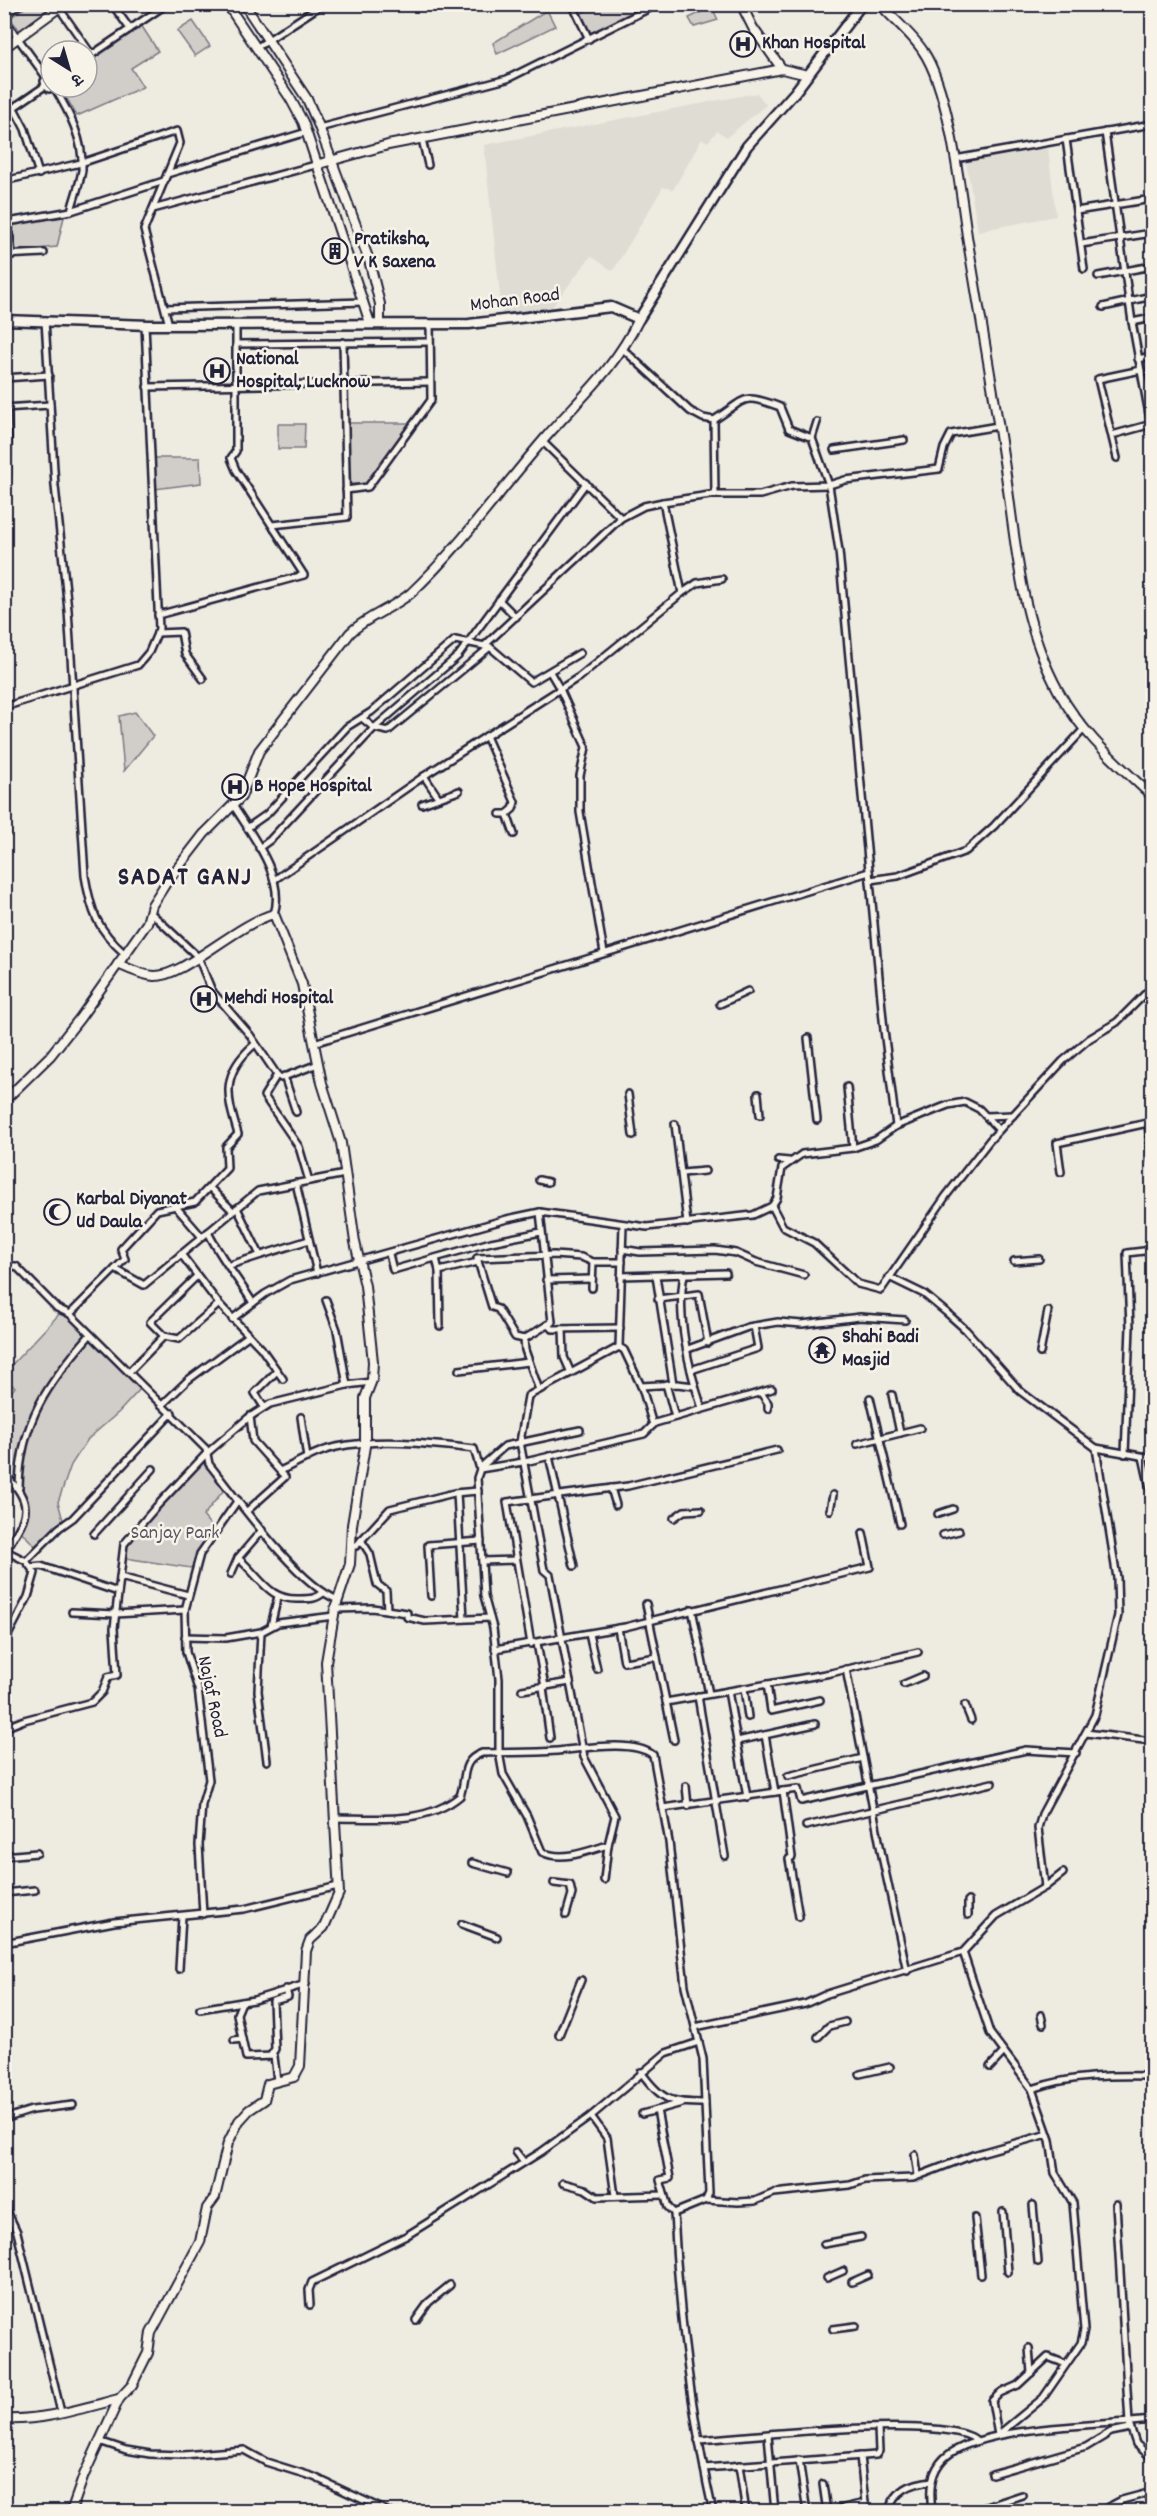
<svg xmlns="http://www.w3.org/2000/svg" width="1157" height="2516" viewBox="0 0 1157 2516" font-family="Dekko,'Playpen Sans Deva',sans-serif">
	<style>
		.built { fill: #dfdcd4 }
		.green { fill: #d1cdc9; stroke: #7a7882; stroke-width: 1.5 }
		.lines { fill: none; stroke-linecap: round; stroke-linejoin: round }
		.street-casing { stroke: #22223b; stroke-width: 10 }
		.secondary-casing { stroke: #22223b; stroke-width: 12 }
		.primary-casing { stroke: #22223b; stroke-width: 13 }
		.street { stroke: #f7f3e8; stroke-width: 5 }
		.secondary { stroke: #f7f3e8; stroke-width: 8 }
		.primary { stroke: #f7f3e8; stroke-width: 8 }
		.labels { text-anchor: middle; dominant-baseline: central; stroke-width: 5; stroke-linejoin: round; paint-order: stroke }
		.poi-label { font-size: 20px; font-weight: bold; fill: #22223b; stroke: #f7f3e8; text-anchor: start }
		.street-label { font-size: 20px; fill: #22223b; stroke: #f7f3e8 }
		.park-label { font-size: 20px; fill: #575566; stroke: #f7f3e8 }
		.district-label { font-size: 26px; font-weight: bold; letter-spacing: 1.5px; fill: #22223b; stroke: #f7f3e8 }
	</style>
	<rect width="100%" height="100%" fill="#eeebe1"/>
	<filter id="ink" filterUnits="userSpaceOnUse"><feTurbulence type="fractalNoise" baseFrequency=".0167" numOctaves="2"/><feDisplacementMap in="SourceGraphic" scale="12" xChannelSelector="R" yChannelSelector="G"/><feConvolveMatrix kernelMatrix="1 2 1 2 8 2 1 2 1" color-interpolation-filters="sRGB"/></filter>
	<g filter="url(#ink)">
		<g class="built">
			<polygon points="757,93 766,105 727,137 717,131 708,142 702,139 673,190 663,187 613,271 591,256 552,307 502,314 484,145"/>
			<polygon points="1048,148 1056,216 978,231 966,161"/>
		</g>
		<g class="green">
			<polygon points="598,4 632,5 636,14 590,37 578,15"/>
			<polygon points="29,5 53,5 56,8 22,34 10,18"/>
			<polygon points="712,7 718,20 694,27 689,18"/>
			<polygon points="547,10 555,26 497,54 493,43"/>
			<polygon points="193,21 210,46 195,56 177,31"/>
			<polygon points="141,25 158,51 131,68 143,87 77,116 60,87 87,87 87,62"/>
			<polygon points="64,217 57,247 16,251 12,224"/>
			<polygon points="349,423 411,423 366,484 349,484"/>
			<polygon points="278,424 305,424 304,449 278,449"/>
			<polygon points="154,458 200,458 201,483 155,489"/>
			<polygon points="135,712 153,736 124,771 119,716"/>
			<polygon points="4,771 11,836 5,837 4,837"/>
			<polygon points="62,1311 142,1387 119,1412 88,1439 71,1465 58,1502 64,1524 35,1546 19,1529 25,1495 5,1480 5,1400 15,1387 5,1381 4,1373"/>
			<polygon points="205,1458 224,1490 203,1516 212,1527 191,1568 125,1558 124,1544"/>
		</g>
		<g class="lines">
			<g class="street-casing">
				<g id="street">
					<polyline points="112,4 130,29"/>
					<polyline points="572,4 589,39"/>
					<polyline points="59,8 92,55"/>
					<polyline points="4,19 46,77"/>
					<polyline points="256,48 323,4"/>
					<polyline points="87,58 167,4"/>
					<polyline points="45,86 44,81 51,76"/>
					<path d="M54 87C69 112 84 140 82 170 80 184 74 198 71 211"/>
					<polyline points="14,108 25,129 39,174"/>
					<polyline points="4,114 45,86 49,89 55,87"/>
					<polyline points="319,128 507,79 658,4"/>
					<polyline points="1105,132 1132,322 1151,425"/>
					<polyline points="422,139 428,165"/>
					<polyline points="1066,139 1084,269"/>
					<polyline points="955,159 1152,124"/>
					<polyline points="167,174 307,132"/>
					<polyline points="4,181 81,163 177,131 180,143 144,230 169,325"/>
					<polyline points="153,209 319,164"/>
					<polyline points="1076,211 1152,199"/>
					<polyline points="1081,244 1152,233"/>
					<polyline points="4,255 44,253"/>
					<polyline points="12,255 8,222 71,211 164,181"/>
					<polyline points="1098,276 1152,266"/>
					<polyline points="1103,307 1152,296"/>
					<polyline points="165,308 364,302"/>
					<path d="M45 320 55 486 68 610 85 876C91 912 97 929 125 954"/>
					<polyline points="1132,322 1152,318"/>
					<polyline points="236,344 430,342"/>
					<path d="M624 350 690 411 703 418 714 420C747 399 741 392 780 407L789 429 812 438 829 485 839 551 884 1030 896 1126"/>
					<polyline points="1138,359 1152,356"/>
					<polyline points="4,378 49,375"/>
					<polyline points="147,387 430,382"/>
					<polyline points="4,408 50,405"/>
					<polyline points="7,408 8,437"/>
					<polyline points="714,420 715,495"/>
					<polyline points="1112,435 1152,424"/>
					<polyline points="4,437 8,437 7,480 4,482"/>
					<polyline points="812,438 817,422"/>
					<polyline points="543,442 621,518"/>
					<polyline points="834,450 904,440"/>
					<polyline points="1117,458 1098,379 1141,370"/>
					<polyline points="346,490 368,487 431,400 430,323"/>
					<polyline points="272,525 347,517 343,342"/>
					<polyline points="682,593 697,583 722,579"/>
					<polyline points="499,600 516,617"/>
					<polyline points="158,615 304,575 236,470 231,458 236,451 236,324"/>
					<polyline points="157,633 181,632 185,654 203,679"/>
					<polyline points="484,646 621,518 644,506 663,502"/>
					<polyline points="550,672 560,689 586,747 580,776 580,812 604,953"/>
					<polyline points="4,707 138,665 149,652 159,629 145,325"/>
					<polyline points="362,718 374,728 388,731 490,647"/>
					<polyline points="486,736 515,802 513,809 507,814"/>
					<polyline points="424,776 438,797"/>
					<polyline points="422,804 459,791"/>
					<path d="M233 805C251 834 286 878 274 914"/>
					<polyline points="500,814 507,814 514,834"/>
					<polyline points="247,828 267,814 347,727 371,712 455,640 490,647 531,682 580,653"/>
					<polyline points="259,848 270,840 374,728 458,656 586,483"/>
					<polyline points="274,880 430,772 579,677 682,593 663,502 710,495 760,495 792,486 829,485 845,480 939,469 944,448 951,434 998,426"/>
					<polyline points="870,880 898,876 966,851 994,826 1084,729"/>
					<polyline points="150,912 198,957 212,991 250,1035 277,1075 281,1078 318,1064"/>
					<polyline points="720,1004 748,991"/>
					<polyline points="808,1038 817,1120"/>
					<polyline points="314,1043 869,872"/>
					<polyline points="277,1075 264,1096 299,1147 309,1181"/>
					<polyline points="284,1076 296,1112"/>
					<polyline points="847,1087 853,1148"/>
					<polyline points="628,1094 633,1135"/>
					<polyline points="758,1094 760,1115"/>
					<polyline points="986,1116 1013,1115"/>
					<polyline points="1148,1123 1152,1162"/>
					<polyline points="675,1124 687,1223"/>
					<polyline points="778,1160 789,1161"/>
					<polyline points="1061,1172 1057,1143 1152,1122"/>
					<polyline points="682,1173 705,1171"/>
					<polyline points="539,1180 548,1182"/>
					<polyline points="296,1183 317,1273"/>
					<polyline points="210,1188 233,1211"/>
					<polyline points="772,1206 783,1227 814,1243 858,1284 881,1290 946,1196 989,1141 1063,1061 1089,1039 1117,1022 1152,987"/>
					<polyline points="176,1207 202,1237"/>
					<polyline points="237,1208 260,1255"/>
					<polyline points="540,1212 552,1322 524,1339 515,1337 498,1309 492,1307 477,1258 554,1255 581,1257 593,1262 622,1262"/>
					<path d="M208 1232C220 1257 238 1279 253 1303"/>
					<polyline points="622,1249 640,1252 715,1250 736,1253 756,1262 804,1275"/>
					<polyline points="181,1254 219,1304 261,1348 283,1379"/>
					<polyline points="389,1254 393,1270 491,1242 541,1232"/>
					<polyline points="436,1258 439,1271 440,1326"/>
					<polyline points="1014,1261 1039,1259"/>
					<polyline points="230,1265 309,1240"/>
					<path d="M4 1266H16L57 1308 70 1314 206 1449 209 1464C237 1499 298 1585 338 1600"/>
					<polyline points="115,1269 144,1285 258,1191 345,1174"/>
					<polyline points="439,1271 478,1262"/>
					<path d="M684 1275C676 1315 689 1370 702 1408"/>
					<polyline points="197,1276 150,1322 164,1336 179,1339 219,1304"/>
					<polyline points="621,1276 726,1273"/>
					<polyline points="656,1276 673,1384"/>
					<polyline points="546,1280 592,1279"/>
					<polyline points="592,1288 593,1262"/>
					<polyline points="658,1299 699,1294 708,1343"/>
					<polyline points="326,1300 337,1330 347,1385"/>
					<path d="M70 1314 125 1259 121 1249 157 1210 195 1202 227 1168 226 1147 238 1134C226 1095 221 1073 255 1044"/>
					<polyline points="232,1319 265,1294 290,1280 507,1219 540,1212 647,1227 753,1215 772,1206 777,1198 782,1168 802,1154 853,1148 876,1140 896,1126 948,1105 965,1102 979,1109 999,1130"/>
					<polyline points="547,1325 553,1329 620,1328"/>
					<polyline points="563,1329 564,1357 571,1373"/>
					<polyline points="524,1339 525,1350 539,1390"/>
					<polyline points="619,1347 624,1350 642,1388 653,1425"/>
					<polyline points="688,1349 748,1327 778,1322 802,1324 860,1317 905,1320"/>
					<polyline points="1040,1353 1048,1311"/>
					<polyline points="459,1370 529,1362"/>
					<polyline points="691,1370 758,1348 754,1326"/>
					<polyline points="129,1372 164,1336"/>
					<polyline points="666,1384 675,1417"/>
					<polyline points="641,1386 677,1384 694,1386"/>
					<polyline points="761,1393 768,1403 768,1409"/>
					<polyline points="892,1395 900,1433"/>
					<polyline points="870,1398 900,1524"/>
					<polyline points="163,1404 188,1380 248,1336"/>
					<polyline points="264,1407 255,1393 277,1371"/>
					<polyline points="301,1417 307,1458"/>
					<polyline points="857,1444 920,1428"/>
					<polyline points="1096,1448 1152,1458"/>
					<polyline points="1125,1454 1130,1327 1127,1253 1152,1250"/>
					<polyline points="549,1456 574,1566"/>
					<polyline points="1143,1457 1152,1497"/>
					<polyline points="481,1467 505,1446 580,1430"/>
					<polyline points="480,1469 529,1461 644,1434 655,1423 772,1389"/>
					<path d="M280 1471C297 1463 316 1451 336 1447 382 1438 428 1444 474 1449L480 1469 477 1478 484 1596 493 1628 499 1679V1752L503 1774 527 1816 542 1852C562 1862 588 1851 608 1845"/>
					<path d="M4 1474C37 1505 26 1517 6 1550"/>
					<path d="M19 1488C20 1422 48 1383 90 1335"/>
					<polyline points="611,1488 616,1505"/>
					<polyline points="457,1493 464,1619"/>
					<polyline points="830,1510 833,1495"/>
					<polyline points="247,1511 285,1477 253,1441 250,1416"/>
					<polyline points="938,1514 953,1509"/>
					<polyline points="674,1518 684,1511 701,1510"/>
					<polyline points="94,1534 153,1469"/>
					<polyline points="943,1535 959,1531"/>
					<polyline points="361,1540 370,1554 377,1584 386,1591 387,1610"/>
					<polyline points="351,1546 356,1546 390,1509 454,1493 478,1491"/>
					<polyline points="4,1550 26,1561 35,1573 28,1597 4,1643"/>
					<path d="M238 1558C261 1577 268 1601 300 1599 309 1599 316 1599 323 1593"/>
					<polyline points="26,1561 59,1528 73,1518 172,1413"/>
					<polyline points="482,1561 516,1560"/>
					<polyline points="32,1567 41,1566 118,1592"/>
					<polyline points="231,1574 238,1558 262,1530"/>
					<polyline points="120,1577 188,1595"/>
					<polyline points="431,1596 428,1545 481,1541"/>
					<polyline points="646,1604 674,1740"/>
					<polyline points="335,1609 372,1608 407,1613 407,1617 425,1621 490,1618"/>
					<polyline points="692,1609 709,1694"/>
					<polyline points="72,1612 115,1614 185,1610"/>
					<polyline points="271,1626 278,1596"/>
					<polyline points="618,1628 624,1662 657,1657"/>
					<polyline points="261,1632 258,1691 267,1761"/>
					<polyline points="589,1634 597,1669"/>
					<polyline points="185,1637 226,1638 261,1632 278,1623 334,1616"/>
					<polyline points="537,1643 545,1687"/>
					<polyline points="531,1644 507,1502 628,1486 777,1450"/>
					<polyline points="495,1649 625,1627 870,1567 863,1533"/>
					<polyline points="846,1669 883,1861 907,1971"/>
					<polyline points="767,1684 771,1711 820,1700"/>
					<polyline points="904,1684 923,1676"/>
					<polyline points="543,1687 550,1738"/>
					<polyline points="744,1688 748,1717"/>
					<polyline points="522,1690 570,1682"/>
					<polyline points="728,1691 747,1797"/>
					<polyline points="698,1696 725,1856"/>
					<polyline points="666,1702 831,1673 918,1652"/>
					<polyline points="965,1705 971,1720"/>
					<polyline points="4,1728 24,1720 92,1702 102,1692 108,1677 117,1675 114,1628 124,1544 156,1507 207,1453 248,1418 270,1404 347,1385 371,1382"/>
					<polyline points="1086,1733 1152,1741"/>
					<polyline points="765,1735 775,1792"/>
					<polyline points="737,1741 815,1724"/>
					<polyline points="788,1776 863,1758"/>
					<polyline points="686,1786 688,1806"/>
					<polyline points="783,1791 798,1789 801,1801 1026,1750 1076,1753"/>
					<polyline points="663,1808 783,1791 792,1857 789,1859 799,1917"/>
					<path d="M334 1818C377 1818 425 1825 460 1796 467 1777 460 1761 482 1753 507 1752 532 1753 557 1751 582 1749 632 1739 653 1755L669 1842 685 1986 703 2059 709 2193 706 2200 674 2213C679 2315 691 2413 713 2512"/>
					<polyline points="806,1826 992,1783"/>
					<polyline points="4,1856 37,1853"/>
					<polyline points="472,1863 508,1873"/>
					<polyline points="604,1880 608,1845 615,1816 584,1757 550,1575 544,1570 520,1442 528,1396 619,1347 623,1225"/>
					<polyline points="554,1883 570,1885 572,1894 566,1915"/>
					<polyline points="1045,1887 1063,1873"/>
					<polyline points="4,1893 35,1890"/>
					<polyline points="968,1901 968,1915"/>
					<polyline points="203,1914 199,1845 202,1804 209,1780 198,1689 186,1652 185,1610 200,1554 238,1500"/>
					<polyline points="462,1924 497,1937"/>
					<polyline points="4,1943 114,1922 244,1909 338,1886"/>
					<polyline points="963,1952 990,2033 1032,2089 1050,2140 1055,2173 1073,2203 1084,2330 1081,2343 1043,2398 998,2435 992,2401 1000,2393 1018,2385 1048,2357 1066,2364"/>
					<polyline points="179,1969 182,1916"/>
					<polyline points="200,2009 254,2000 306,1984"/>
					<polyline points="1041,2015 1043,2024"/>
					<polyline points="695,2027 805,2004 827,1994 963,1952 996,1916 1045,1887 1038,1828 1042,1814 1095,1715 1118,1615 1117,1578 1096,1448 1020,1391 966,1330 947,1313 924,1294 889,1277"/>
					<polyline points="559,2035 581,1980"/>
					<polyline points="818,2037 829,2026 845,2022"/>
					<polyline points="242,2039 237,2014 242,2002"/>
					<polyline points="234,2040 242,2039 246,2057 274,2056 277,2081"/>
					<polyline points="271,2055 275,2049 273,2001 288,1997 286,1989"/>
					<polyline points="990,2067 1004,2052"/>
					<path d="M641 2072C662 2101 670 2103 705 2103"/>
					<polyline points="860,2074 890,2067"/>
					<path d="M1032 2089C1072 2075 1111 2075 1152 2076"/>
					<polyline points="657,2110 682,2103"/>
					<polyline points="642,2114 657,2110 670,2178 660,2180 668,2207 674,2213"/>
					<polyline points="591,2116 607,2138 615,2196"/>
					<polyline points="4,2119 32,2110 73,2105"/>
					<polyline points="516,2152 524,2162"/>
					<polyline points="915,2155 918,2175"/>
					<polyline points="563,2183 585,2189 597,2197 664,2195"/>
					<polyline points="706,2200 738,2202 755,2201 774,2193 850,2185 865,2180 913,2178 973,2155 1048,2134"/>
					<polyline points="1116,2204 1129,2423 1136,2444 1152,2458"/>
					<polyline points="4,2205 17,2232 61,2412"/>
					<polyline points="1033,2205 1038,2262"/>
					<polyline points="1003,2212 1008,2272"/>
					<polyline points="975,2218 981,2275"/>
					<polyline points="824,2244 861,2237"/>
					<polyline points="827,2278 843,2271"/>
					<polyline points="852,2282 868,2275"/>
					<polyline points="310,2305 309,2290 312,2282 406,2236 541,2152 591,2116 666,2053 699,2042"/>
					<polyline points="416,2320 429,2302 450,2285"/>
					<polyline points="833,2329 856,2326"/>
					<polyline points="1029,2348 1031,2373"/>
					<polyline points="768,2435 775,2512"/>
					<path d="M698 2440C745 2437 950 2413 977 2441"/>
					<polyline points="99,2441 126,2450 150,2454 183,2455 244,2450 266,2462 314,2477 389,2512"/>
					<polyline points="860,2456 866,2512"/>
					<polyline points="799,2460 807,2512"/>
					<polyline points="739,2465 746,2512"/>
					<polyline points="704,2468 876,2455 879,2451 878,2429"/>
					<polyline points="992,2474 1086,2447 1111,2432 1130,2428"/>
					<polyline points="823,2484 827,2512"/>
					<polyline points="826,2512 865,2503"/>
					<path d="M888 2512C895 2490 911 2483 932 2481"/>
					<path d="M932 2512C930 2495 929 2478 940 2463 968 2424 1106 2426 1152 2420"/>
					<polyline points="953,2512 983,2508 1022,2495"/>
					<polyline points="1099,2512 1122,2500 1152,2492"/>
				</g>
			</g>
			<g class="secondary-casing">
				<g id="secondary">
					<polyline points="227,4 290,98 303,122 370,323"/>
					<polyline points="244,4 307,99 318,124 369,260 380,304 380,323"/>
					<polyline points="741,4 753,28 782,69"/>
					<path d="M880 4C894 20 912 34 923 51 949 89 960 188 967 236 979 309 992 382 1003 455 1016 537 1018 618 1059 692 1082 734 1118 764 1152 796"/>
					<polyline points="4,14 18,4"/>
					<polyline points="4,48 64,4"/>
					<polyline points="319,164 388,145 782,69 808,75"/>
					<path d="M4 1101 50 1056 80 1018 147 923 152 905 166 883 204 834 241 797 259 751 350 633C367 616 392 609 411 593 461 546 501 489 546 437 582 396 614 370 639 319"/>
					<path d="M4 2419C42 2421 83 2408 119 2399"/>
					<path d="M71 2512 84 2475 119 2399 132 2385 148 2353 151 2333 200 2242 207 2208 215 2197 228 2143 239 2121 249 2110 264 2100 268 2084 294 2077 300 2066 306 1951 310 1940 324 1927 339 1893 326 1662 335 1609 350 1564 352 1525 365 1446V1398L372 1380 373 1362 365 1286 355 1242 341 1143 322 1083 302 984 274 914C236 924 184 977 154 976 141 975 129 969 118 964"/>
				</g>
			</g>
			<g class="primary-casing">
				<polyline id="primary" points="4,320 149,325 469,324 611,307 639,319 747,146 795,92 862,4"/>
			</g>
			<use href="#street" class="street"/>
			<use href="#secondary" class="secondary"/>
			<use href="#primary" class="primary"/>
		</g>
	</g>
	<defs>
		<g id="hospital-ring" transform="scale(1.35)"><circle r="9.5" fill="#f7f3e8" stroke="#22223b" stroke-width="1.5"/><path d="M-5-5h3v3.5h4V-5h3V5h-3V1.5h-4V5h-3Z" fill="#22223b"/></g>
		<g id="building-ring" transform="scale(1.35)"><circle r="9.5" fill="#f7f3e8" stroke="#22223b" stroke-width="1.5"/><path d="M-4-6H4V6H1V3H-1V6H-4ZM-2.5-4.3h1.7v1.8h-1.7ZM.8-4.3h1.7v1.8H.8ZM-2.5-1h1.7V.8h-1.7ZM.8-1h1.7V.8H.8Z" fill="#22223b"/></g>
		<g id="mosque-ring" transform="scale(1.35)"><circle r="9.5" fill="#f7f3e8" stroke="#22223b" stroke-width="1.5"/><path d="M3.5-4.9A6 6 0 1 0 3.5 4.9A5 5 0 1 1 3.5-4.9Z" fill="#22223b"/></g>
		<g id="temple-ring" transform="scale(1.35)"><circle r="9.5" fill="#f7f3e8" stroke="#22223b" stroke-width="1.5"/><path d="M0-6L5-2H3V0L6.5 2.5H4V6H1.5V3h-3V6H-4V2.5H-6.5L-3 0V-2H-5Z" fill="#22223b"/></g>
	</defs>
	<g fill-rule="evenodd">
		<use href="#hospital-ring" x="743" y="44"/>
		<use href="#building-ring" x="335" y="251"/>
		<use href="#hospital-ring" x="217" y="371"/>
		<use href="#hospital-ring" x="235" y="787"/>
		<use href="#hospital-ring" x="204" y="999"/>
		<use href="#mosque-ring" x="57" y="1212"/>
		<use href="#temple-ring" x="822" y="1350"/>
	</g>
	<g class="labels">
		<g class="poi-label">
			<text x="762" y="44">Khan Hospital</text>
			<text x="354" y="240">Pratiksha,<tspan x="354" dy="23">V K Saxena</tspan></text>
			<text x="236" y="360">National<tspan x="236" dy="23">Hospital, Lucknow</tspan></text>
			<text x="254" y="787">B Hope Hospital</text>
			<text x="224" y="999">Mehdi Hospital</text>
			<text x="76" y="1200">Karbal Diyanat<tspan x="76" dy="23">Ud Daula</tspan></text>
			<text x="842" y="1338">Shahi Badi<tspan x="842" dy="23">Masjid</tspan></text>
		</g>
		<g class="street-label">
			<text transform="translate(515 301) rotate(-7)">Mohan Road</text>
			<text transform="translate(211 1697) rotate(78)">Najaf Road</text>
		</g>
		<g class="park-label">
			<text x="175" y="1534">Sanjay Park</text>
		</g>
		<g class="district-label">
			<text x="185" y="878">SADAT GANJ</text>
		</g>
	</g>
	<rect width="1157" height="2516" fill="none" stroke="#f7f3e8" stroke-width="24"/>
	<rect x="12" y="12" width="1133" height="2492" fill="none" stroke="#22223b" stroke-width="2" filter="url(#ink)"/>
	<g transform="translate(69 69) rotate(143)"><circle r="28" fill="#f7f3e8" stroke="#a29fa3" stroke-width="1.5"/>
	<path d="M0-4.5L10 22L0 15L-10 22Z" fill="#22223b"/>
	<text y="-9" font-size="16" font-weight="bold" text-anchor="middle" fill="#22223b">उ</text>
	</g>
</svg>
